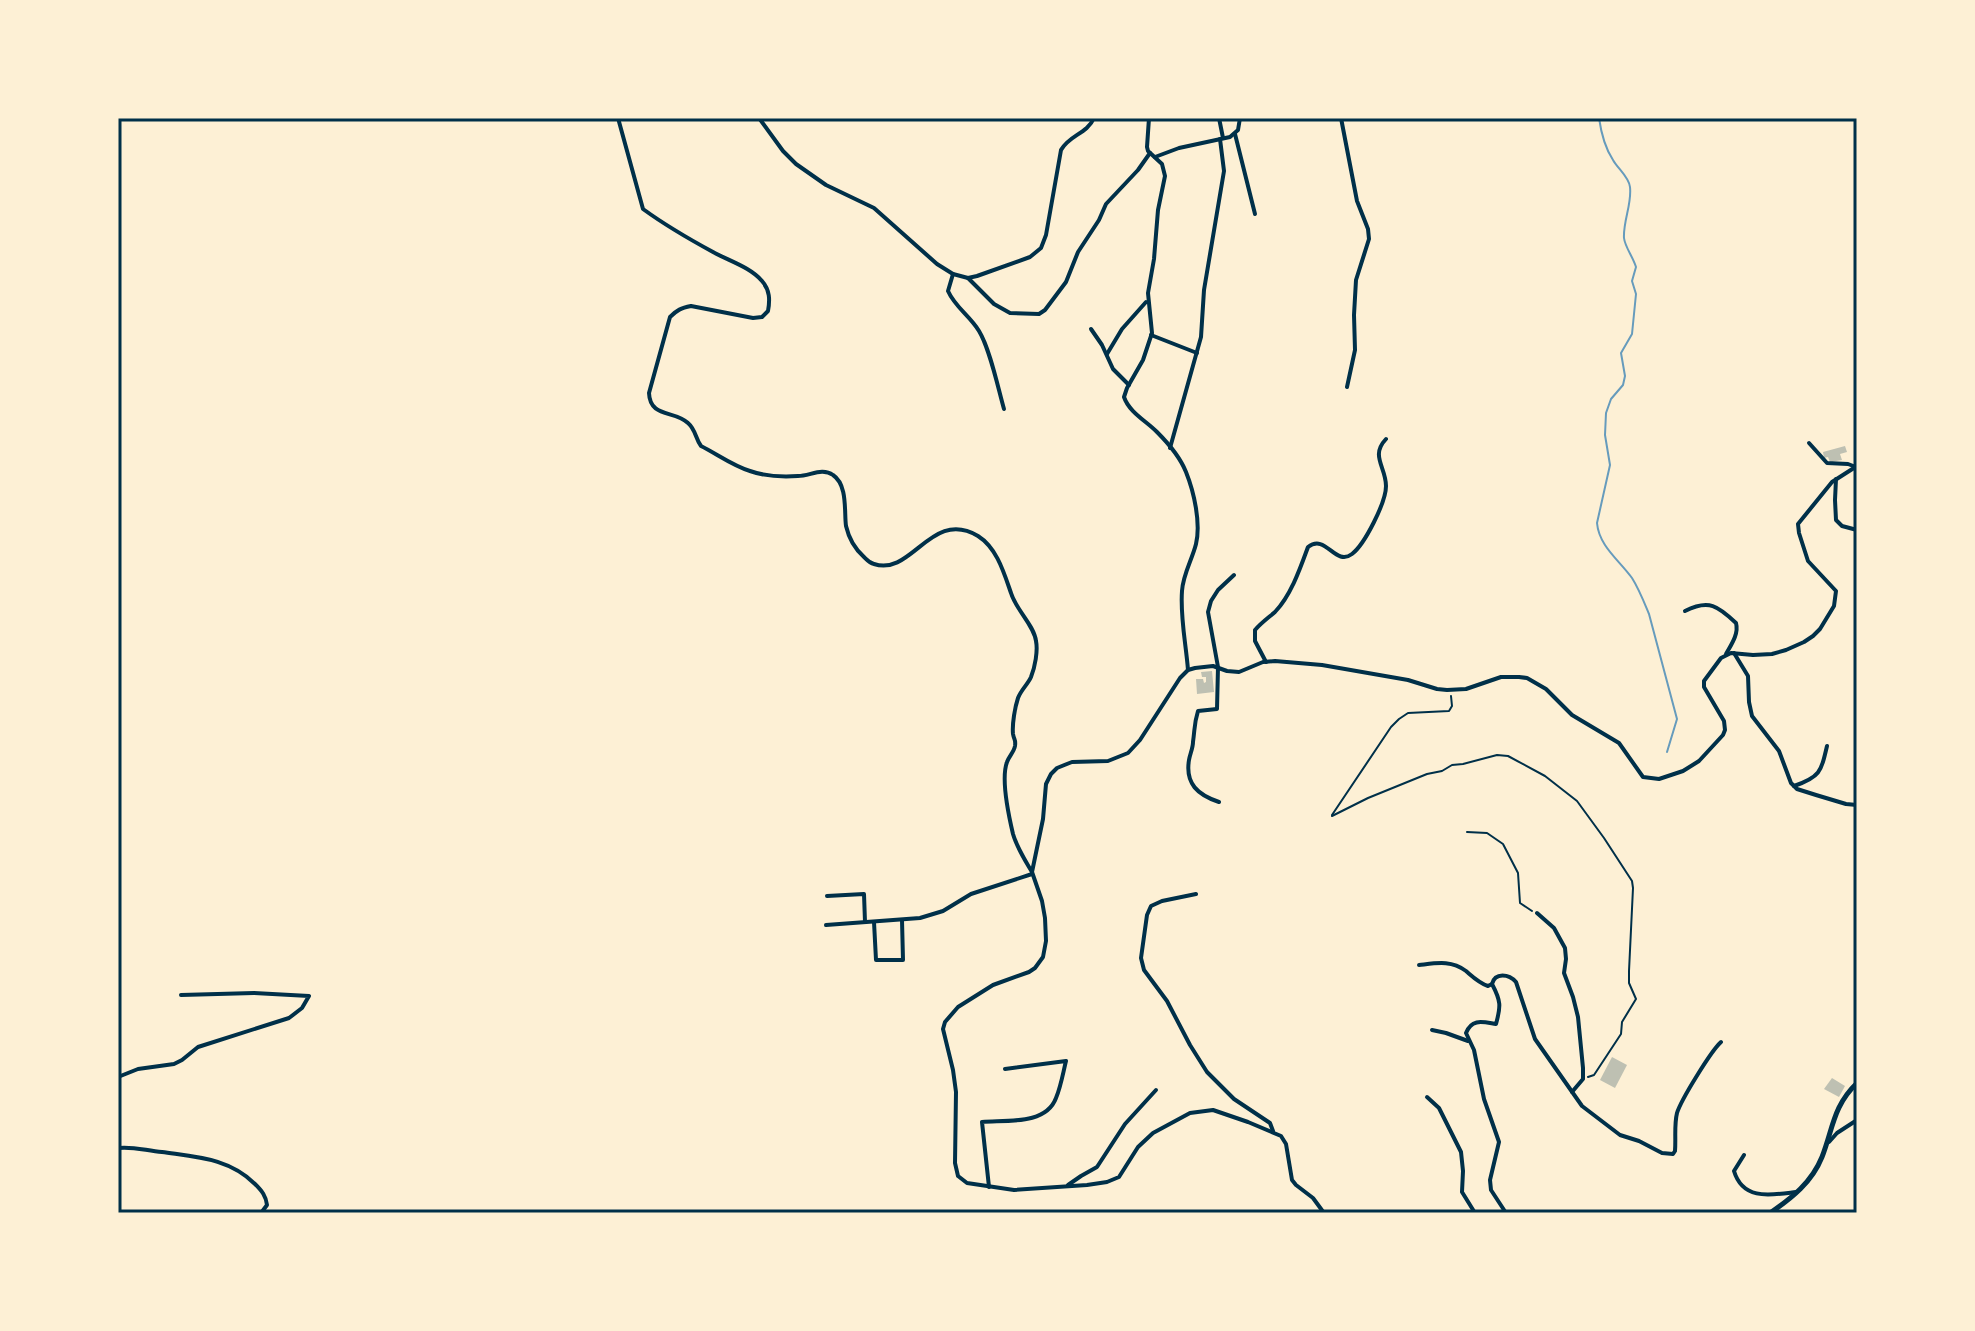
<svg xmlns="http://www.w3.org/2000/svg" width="1975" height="1331" viewBox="0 0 1975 1331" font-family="Inter,sans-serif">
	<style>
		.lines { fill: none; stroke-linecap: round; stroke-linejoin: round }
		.stream { stroke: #669bbc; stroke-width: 2 }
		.building { fill: #bec0b2 }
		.path { stroke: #003049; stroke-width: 2 }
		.minor { stroke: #003049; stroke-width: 4 }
		.tertiary { stroke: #003049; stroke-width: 4 }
		.secondary { stroke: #003049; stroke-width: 5 }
		.neatline { fill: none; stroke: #003049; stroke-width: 3 }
	</style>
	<rect width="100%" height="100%" fill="#fdf0d5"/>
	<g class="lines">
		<path class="stream" d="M1599 118C1601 132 1605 148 1613 160 1618 169 1629 177 1630 187 1632 204 1623 221 1624 238 1625 247 1633 257 1636 267L1632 281 1636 294 1632 334 1621 353 1625 376 1623 385 1611 399 1606 413 1605 435 1610 465 1597 523C1599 546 1619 560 1632 578 1639 589 1644 602 1649 614L1677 719 1667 752"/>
	</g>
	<g class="building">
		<polygon points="1845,446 1847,452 1840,454 1842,460 1830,462 1828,457 1824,458 1823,452"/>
		<polygon points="1212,671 1214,692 1197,694 1196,679 1203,679 1204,683 1206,682 1206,677 1202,677 1201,672"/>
		<polygon points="1612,1057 1627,1065 1615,1088 1600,1080"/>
		<polygon points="1832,1078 1845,1086 1839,1097 1824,1089"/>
	</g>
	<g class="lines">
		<g class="path">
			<polyline points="1332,815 1391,727 1399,719 1408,713 1449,711 1452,706 1451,696"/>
			<polyline points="1332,816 1368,798 1427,774 1442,771 1452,765 1463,764 1497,755 1508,756 1545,776 1577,801 1604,838 1632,881 1633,888 1629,971 1629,983 1636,999 1622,1022 1621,1034 1594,1075 1588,1077"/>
			<polyline points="1467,832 1487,833 1503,844 1518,873 1520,903 1532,911"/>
		</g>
		<g class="minor">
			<path d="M618 118 643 209C665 225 689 239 713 252 729 261 750 267 762 281 770 290 770 300 768 311L762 317 753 318 691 306C681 308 677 310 670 317L649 393C650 418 674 410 688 423 696 430 695 438 701 446 717 454 733 466 750 471 764 476 783 477 798 476 810 476 822 467 833 475 848 485 844 512 846 526 849 539 855 549 864 557 868 561 869 563 874 564 912 577 931 508 978 536 997 548 1004 573 1011 593 1016 610 1034 625 1036 641 1038 651 1035 667 1031 677 1028 684 1021 690 1018 698 1015 707 1012 724 1013 734 1014 740 1016 739 1015 746 1014 752 1009 756 1007 762 1001 778 1009 817 1013 834 1017 848 1025 860 1032 872"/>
			<path d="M759 118 783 151 796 164 826 185 874 208 937 264 953 274 968 278 977 276 1030 257 1041 248 1046 235 1061 150C1069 135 1087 134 1094 118"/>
			<path d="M1149 118 1147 147 1148 151 1162 164 1165 176 1158 210 1154 259 1148 293 1152 333 1143 360 1127 388 1124 397C1129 412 1146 421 1157 432 1168 443 1180 457 1186 472 1194 492 1201 523 1196 544 1192 560 1183 574 1182 591 1180 617 1186 644 1188 670"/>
			<polyline points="1219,118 1223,138"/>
			<polyline points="1341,118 1357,201 1368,229 1369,239 1356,280 1354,315 1355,350 1347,387"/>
			<polyline points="1235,134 1255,214"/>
			<polyline points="1155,157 1179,148 1230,137 1238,130 1240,118"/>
			<path d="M953 274 948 291C955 307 970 316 979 331 990 349 998 388 1004 409"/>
			<polyline points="968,278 994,304 1010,313 1039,314 1045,310 1066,282 1078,252 1099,220 1106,204 1138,170 1150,153"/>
			<polyline points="1091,329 1102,345 1113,369 1129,385"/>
			<polyline points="1151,335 1197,353"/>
			<polyline points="1107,354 1122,329 1146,302"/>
			<polyline points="1809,443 1827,463 1848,464 1856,467"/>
			<polyline points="1170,448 1201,337 1204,290 1224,171 1220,139"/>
			<polyline points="1836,479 1835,500 1836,520 1842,526 1857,530"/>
			<path d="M1685 611C1709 599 1718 606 1736 623 1739 634 1731 645 1726 654"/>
			<polyline points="1734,653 1748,676 1749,702 1752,716 1779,751 1791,783 1797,789 1816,795 1846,804 1857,805"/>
			<path d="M1266 662 1255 641V630C1261 623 1268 618 1275 612 1291 595 1300 569 1308 547 1326 533 1335 567 1352 554 1365 544 1386 502 1386 486 1386 467 1370 456 1386 439"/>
			<path d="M1794 786C1820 777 1821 772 1827 746"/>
			<path d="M1219 802C1198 795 1185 784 1189 760 1190 754 1193 748 1193 742 1195 728 1194 724 1198 711L1217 709 1218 667 1208 612 1211 601 1218 590 1234 575"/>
			<polyline points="1196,894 1162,901 1151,906 1147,915 1141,958 1144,970 1167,1001 1190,1045 1207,1072 1234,1099 1270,1123 1273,1131"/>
			<polyline points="827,896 864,894 865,922"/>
			<polyline points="1537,913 1554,928 1565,948 1566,959 1564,973 1573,997 1578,1017 1583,1068 1583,1079 1572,1092"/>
			<polyline points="874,922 876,960 903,960 902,920"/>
			<polyline points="826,925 920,918 943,911 971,894 1032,874"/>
			<path d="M1419 965C1437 963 1451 960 1466 971 1473 977 1479 983 1488 986L1492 984"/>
			<polyline points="1432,1030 1446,1033 1468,1041"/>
			<polyline points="118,1077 138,1069 174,1064 182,1060 198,1047 289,1018 302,1008 309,996 254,993 181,995"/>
			<polyline points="1427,1097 1439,1108 1461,1152 1463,1171 1462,1192 1475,1213"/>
			<polyline points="1829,1142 1837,1133 1857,1120"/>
			<path d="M118 1148C133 1146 147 1151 162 1152 196 1157 229 1158 255 1184 262 1191 266 1196 267 1205L261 1213"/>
			<path d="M1744 1155 1734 1171C1743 1201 1771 1195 1796 1192"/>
			<polyline points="1068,1185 1081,1176 1097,1167 1125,1124 1156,1090"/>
			<path d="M989 1187 982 1122C1007 1120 1046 1125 1056 1098 1061 1086 1063 1073 1066 1061L1005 1069"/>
			<path d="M1506 1213 1491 1190 1490 1180 1499 1142 1484 1099 1474 1050 1466 1033C1472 1018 1483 1022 1496 1024 1501 1006 1501 1001 1492 984 1495 972 1509 974 1516 982L1535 1039 1582 1106 1620 1135 1639 1141 1662 1153 1673 1154 1675 1151C1676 1139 1674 1125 1677 1113 1681 1100 1711 1051 1721 1042"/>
			<polyline points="1754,1213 1759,1213"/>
		</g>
		<polyline class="tertiary" points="1324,1213 1313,1198 1296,1185 1292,1180 1286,1144 1281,1136 1248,1122 1213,1110 1190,1113 1153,1133 1138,1147 1119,1177 1107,1182 1087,1185 1014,1190 967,1183 958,1176 955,1163 956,1092 953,1070 943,1029 945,1022 958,1007 993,985 1029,972 1035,968 1043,957 1046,941 1045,918 1042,901 1032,872 1043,819 1046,784 1051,774 1057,768 1072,762 1108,761 1128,753 1140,740 1180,678 1188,670 1195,668 1213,666 1227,671 1239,672 1263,662 1275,661 1322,665 1408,680 1437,689 1447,690 1466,689 1501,677 1519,677 1527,678 1546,689 1572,715 1619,743 1643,777 1659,779 1683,771 1699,761 1723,735 1725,730 1724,721 1704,687 1704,681 1721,658 1731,653 1753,655 1772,654 1786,650 1804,642 1813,636 1820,629 1834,606 1836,591 1808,561 1799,533 1798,524 1832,482 1857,466"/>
		<path class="secondary" d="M1770 1213C1792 1198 1812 1182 1822 1157 1833 1129 1833 1106 1857 1083"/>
	</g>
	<rect width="1975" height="1331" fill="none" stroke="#fdf0d5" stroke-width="240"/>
	<rect x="120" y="120" width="1735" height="1091" class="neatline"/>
</svg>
